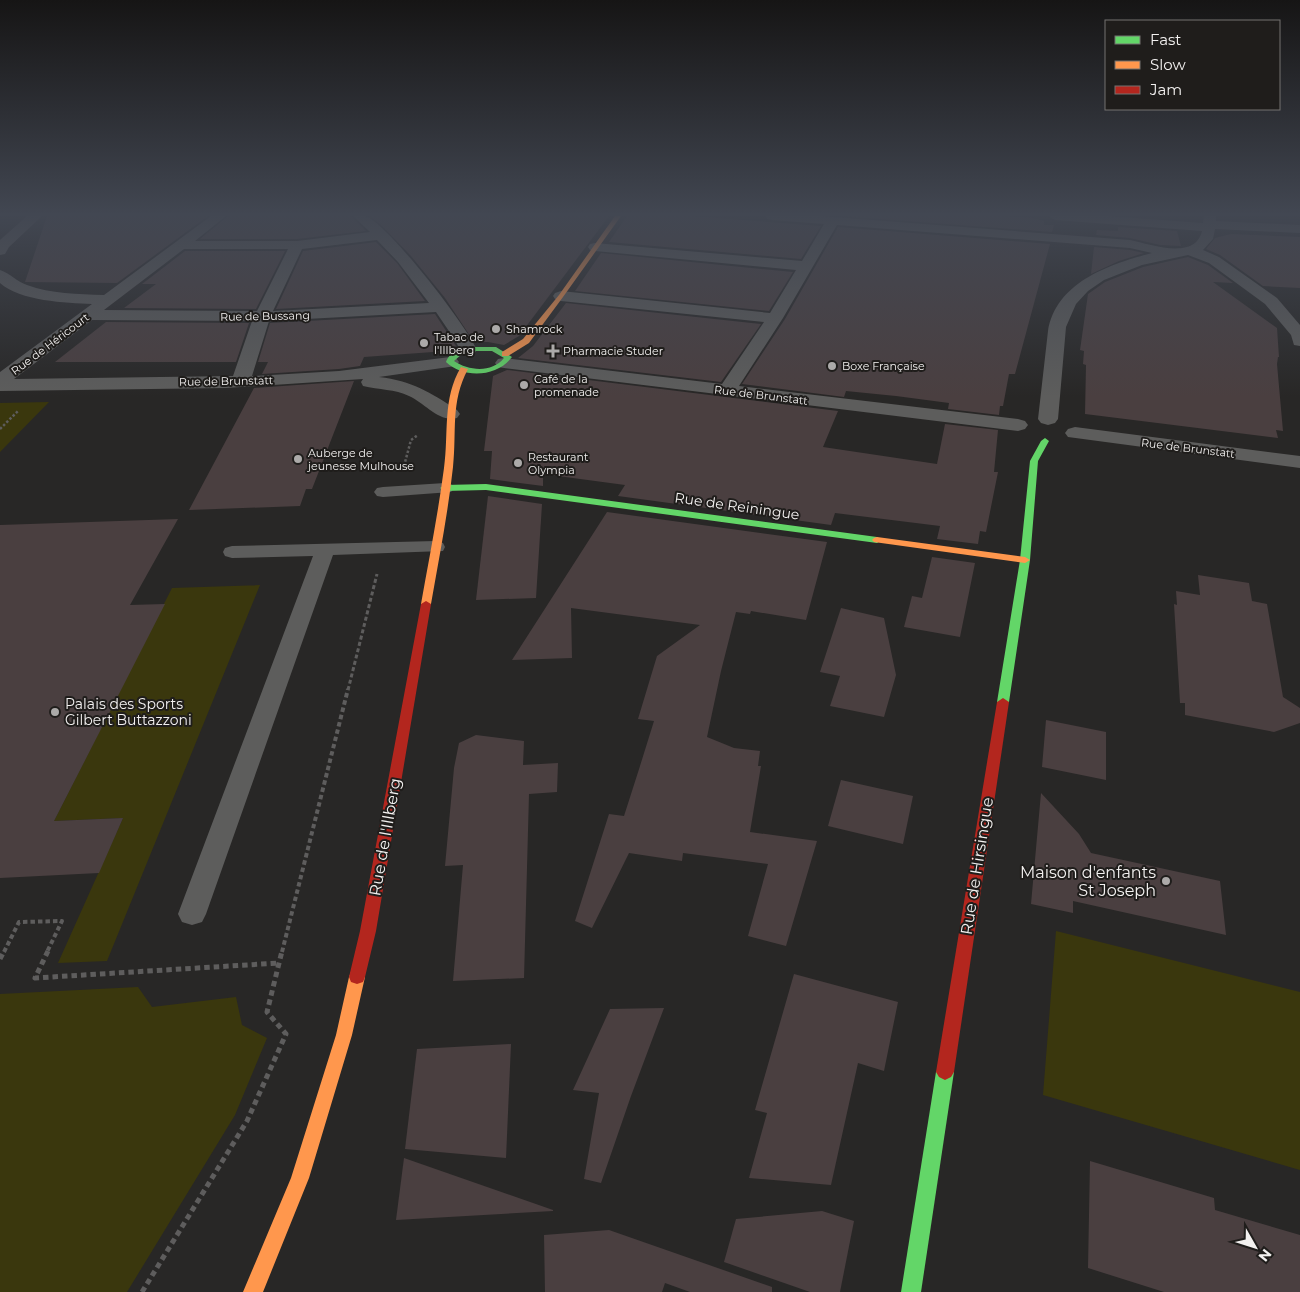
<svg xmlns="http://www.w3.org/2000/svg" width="1300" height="1292" viewBox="0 0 1300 1292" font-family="Montserrat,sans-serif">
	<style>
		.green { fill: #3a370d }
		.building { fill: #4a3f40 }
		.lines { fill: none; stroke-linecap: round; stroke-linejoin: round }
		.path-far3 { stroke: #5e5d5d; stroke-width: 2.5; stroke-dasharray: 2.5 2; stroke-linecap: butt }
		.path-far2 { stroke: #5e5d5d; stroke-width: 3; stroke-dasharray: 4 2.5; stroke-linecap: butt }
		.path-far1 { stroke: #5e5d5d; stroke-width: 4; stroke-dasharray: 4.5 3; stroke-linecap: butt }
		.path { stroke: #5e5d5d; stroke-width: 5; stroke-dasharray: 5.5 4; stroke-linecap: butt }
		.lane { fill: #5d5d5c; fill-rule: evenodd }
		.street { fill: #5d5d5c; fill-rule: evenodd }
		.fast { fill: #63d668; fill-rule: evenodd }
		.slow { fill: #ff974d; fill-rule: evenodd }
		.jam { fill: #b3261e; fill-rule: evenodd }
		.poi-dot { fill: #acaaa9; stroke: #1f1d1b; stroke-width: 2 }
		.labels { text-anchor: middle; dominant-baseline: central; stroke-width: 4; stroke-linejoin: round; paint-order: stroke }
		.far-street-label { font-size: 11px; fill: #f3f1f0; stroke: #1f1d1b }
		.far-poi-label { font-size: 11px; fill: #f3f1f0; stroke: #1f1d1b; text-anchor: start }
		.street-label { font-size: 14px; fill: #f3f1f0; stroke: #1f1d1b }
		.poi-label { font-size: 14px; fill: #f3f1f0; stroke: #1f1d1b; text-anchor: start }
		.near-street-label { font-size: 16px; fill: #f3f1f0; stroke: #1f1d1b }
		.near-poi-label { font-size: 16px; fill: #f3f1f0; stroke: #1f1d1b; text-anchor: end }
	</style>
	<rect width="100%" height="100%" fill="#282726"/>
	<g class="green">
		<polygon points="49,402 0,452 0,403"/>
		<polygon points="260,585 107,961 58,963 123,818 54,821 172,588"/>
		<polygon points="1056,931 1300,992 1300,1170 1043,1095"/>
		<polygon points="138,987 152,1007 236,997 242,1025 267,1038 235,1115 127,1292 0,1292 0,994"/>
	</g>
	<g class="building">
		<polygon points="47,216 208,216 117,283 25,282"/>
		<polygon points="228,216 351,216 366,231 297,239 200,239"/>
		<polygon points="369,216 609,216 519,336 504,345 488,342 474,342 445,298 411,256 380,224"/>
		<polygon points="627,216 691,216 821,226 801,259 609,242"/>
		<polygon points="841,216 1002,216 1033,218 1044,221 1044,225 1054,225 1052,232"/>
		<polygon points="838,227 1050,244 1015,374 1009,374 1003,406 1000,406 999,415 948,409 949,403 896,396 846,391 844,397 742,384 785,319"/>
		<polygon points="1118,227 1177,231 1181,246 1160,245 1130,238 1096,235 1097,230 1118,231"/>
		<polygon points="1231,234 1300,237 1300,288 1263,286 1220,255 1206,249 1215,238"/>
		<polygon points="376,242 397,263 425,301 276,309 303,251"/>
		<polygon points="1094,247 1130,250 1144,253 1119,261 1091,274"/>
		<polygon points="185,251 285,251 256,309 124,308 156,284 142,284"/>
		<polygon points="601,253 793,272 769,311 575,291"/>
		<polygon points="1188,257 1208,265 1233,283 1213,282 1277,328 1279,357 1278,357 1277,364 1283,431 1276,430 1278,438 1085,414 1086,365 1083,364 1084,351 1080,350 1088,294 1105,282 1143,267"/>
		<polygon points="566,303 761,324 721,382 518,358 533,346"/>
		<polygon points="435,314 456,346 447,351 364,357 360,366 339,369 262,374 268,362 258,362 270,323"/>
		<polygon points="106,322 249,323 236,362 55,362"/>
		<polygon points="507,370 838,411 823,447 937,464 945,424 998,430 994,472 998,472 986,532 980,531 978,544 937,539 940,526 835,513 831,525 618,496 625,485 543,474 543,486 490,479 492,451 484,451 493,376"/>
		<polygon points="354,381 312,489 306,489 300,506 189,510 254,388"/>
		<polygon points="488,496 542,504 536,598 476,600"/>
		<polygon points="607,512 827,542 806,620 751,611 750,614 736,612 721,671 707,737 734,748 760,751 758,766 761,766 750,832 817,841 786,946 748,936 768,864 683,853 682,861 629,853 592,928 575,921 609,814 624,816 640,766 654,721 638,719 657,656 700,625 571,608 572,658 512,660"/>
		<polygon points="178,519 130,605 165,604 54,821 123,818 99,873 0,878 0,525"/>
		<polygon points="932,557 975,563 960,637 904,627 912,596 922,598"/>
		<polygon points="1198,575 1249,583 1252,601 1267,604 1283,697 1300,708 1300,723 1274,732 1185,715 1185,703 1180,703 1174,604 1177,605 1176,591 1200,595"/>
		<polygon points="841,608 884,618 896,675 884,717 830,706 840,676 820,672"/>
		<polygon points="1046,720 1106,732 1106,780 1042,767"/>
		<polygon points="476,735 524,741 523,765 558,763 557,792 529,794 524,978 453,981 463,865 445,866 454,768 459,743"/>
		<polygon points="841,780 913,796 903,844 828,826"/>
		<polygon points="1041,793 1079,834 1091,853 1220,881 1226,935 1073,901 1073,913 1031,904"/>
		<polygon points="794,974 898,1002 884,1071 858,1063 831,1185 749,1178 767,1113 755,1110"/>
		<polygon points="664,1008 631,1096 601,1183 584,1179 599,1093 573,1090 610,1009"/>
		<polygon points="511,1044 506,1158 405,1149 417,1049"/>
		<polygon points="404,1158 553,1210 553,1211 396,1220"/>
		<polygon points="1090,1161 1214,1198 1215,1210 1300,1235 1300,1292 1164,1292 1088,1268"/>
		<polygon points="822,1211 854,1221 840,1292 810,1292 724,1262 736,1219"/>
		<polygon points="609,1230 772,1287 772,1292 690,1292 665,1283 662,1292 545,1292 544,1235"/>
	</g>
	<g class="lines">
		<g class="path-far3">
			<polyline points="0,429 18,411"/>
			<polyline points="404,466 411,440 418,435"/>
		</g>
		<polyline class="path-far2" points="348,690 377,574"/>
		<g class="path-far1">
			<polyline points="4,952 19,922 62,921 47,952"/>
			<polyline points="282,952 348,689"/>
		</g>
		<g class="path">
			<polyline points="48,951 35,978 279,963"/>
			<polyline points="0,959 4,951"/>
			<polyline points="142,1292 247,1121 286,1034 267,1012 282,951"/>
		</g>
		<g class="lane">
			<polygon points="445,483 451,484 454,488 451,492 383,497 377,496 374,492 377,488 383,487"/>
			<polygon points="436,541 443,543 445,547 443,551 333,555 206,914 202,922 192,925 182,922 178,914 313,556 232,558 225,556 223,552 225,548 232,546"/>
		</g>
		<g class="street">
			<polygon points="27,216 42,216 9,247 5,254 0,255 0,240"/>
			<path d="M211 216H226L195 241H297L370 232 353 216C357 216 364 215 368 217 392 230 465 323 477 350L474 354 468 355 462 354 455 340 436 312 269 321 252 376 339 371 450 357 456 358 459 362 456 366 379 377C412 381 430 392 457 410L460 414 457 418C439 423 425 403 409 396 395 389 379 390 363 386L361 382 363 379 226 388 0 391V372L92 304C66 303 20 301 0 283V270C10 273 17 282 27 285 51 294 78 294 104 295ZM377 240 398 262 429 303 273 311 302 249ZM184 249H288L257 311 104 310ZM92 320 252 321 233 376 14 379Z"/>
			<path d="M766 216H820L1130 240C1150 244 1195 261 1202 231L1055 220 1048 216H1107L1203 223 1204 216H1216V221L1300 225V233L1215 229 1213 239 1203 250 1219 257 1277 298 1300 325V346L1294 345 1291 335 1265 304 1209 263 1188 255 1142 265 1104 280 1088 291 1076 304 1066 327 1058 419 1055 423 1048 425 1041 423 1038 419 1048 331C1056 282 1110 264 1152 253L1130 248 837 225 783 318 739 386 1018 419 1025 421 1028 425 1025 429 1018 431 504 368 498 367 495 363 498 359 504 358 722 384 764 322 561 301 555 299 553 296 555 293 561 291 770 313 796 270 595 251 590 250 588 247 590 244 595 243 802 261 824 224 772 220 767 219Z"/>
			<polygon points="1075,427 1300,456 1300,468 1068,437 1065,433 1068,429"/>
		</g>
		<g class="fast">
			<path d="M476 347H496L512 357C497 377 464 379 446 362 450 350 465 349 476 347ZM476 351H492L504 358C492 373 469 371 454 361L462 354Z"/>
			<polygon points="1045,438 1049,441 1038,461 1030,560 1009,702 1003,706 997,702 1020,560 1030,461 1041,441"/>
			<polygon points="486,484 877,537 882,540 877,543 486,490 445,491 440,488 445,485"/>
			<polygon points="945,1064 951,1067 954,1072 921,1292 901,1292 936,1072 939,1067"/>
		</g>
		<g class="slow">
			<polygon points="615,216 621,216 563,297 529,343 508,356 502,356 502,352 523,339 559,295"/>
			<path d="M461 367 468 369C450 403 457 431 453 467 448 513 439 558 431 604L426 607 421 604C429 559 438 514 444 468 449 433 442 399 461 367Z"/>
			<polygon points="877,537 1025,557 1030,560 1025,563 874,542 872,540 874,538"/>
			<polygon points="357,970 363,972 365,977 352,1035 309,1178 263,1292 243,1292 291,1178 336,1035 349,977 351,972"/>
		</g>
		<g class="jam">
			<polygon points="426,601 431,604 376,931 365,977 363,982 357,984 351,982 349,977 360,931 421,604"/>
			<polygon points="1003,698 1009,702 954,1072 951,1077 945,1080 939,1077 936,1072 997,702"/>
		</g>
	</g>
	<linearGradient id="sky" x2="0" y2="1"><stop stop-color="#161515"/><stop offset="0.54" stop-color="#424752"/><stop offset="1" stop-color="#424752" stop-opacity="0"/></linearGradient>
	<rect width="1300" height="397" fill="url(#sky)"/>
	<g class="poi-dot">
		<circle cx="496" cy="329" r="5"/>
		<circle cx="424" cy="343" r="5"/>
		<path d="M550.5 343.5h5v5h5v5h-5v5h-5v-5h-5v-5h5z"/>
		<circle cx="832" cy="366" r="5"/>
		<circle cx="524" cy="385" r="5"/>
		<circle cx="298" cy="459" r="5"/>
		<circle cx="518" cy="463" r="5"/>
		<circle cx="55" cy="712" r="5"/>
		<circle cx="1166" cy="881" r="5"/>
	</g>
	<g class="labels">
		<g class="far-street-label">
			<text transform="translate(265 316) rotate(-1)">Rue de Bussang</text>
			<text transform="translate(50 344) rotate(-37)">Rue de Héricourt</text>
			<text transform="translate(226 381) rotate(-1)">Rue de Brunstatt</text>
			<text transform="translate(761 395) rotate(7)">Rue de Brunstatt</text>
			<text transform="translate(1188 448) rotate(7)">Rue de Brunstatt</text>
		</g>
		<g class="far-poi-label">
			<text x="506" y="329">Shamrock</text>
			<text x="434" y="337">Tabac de<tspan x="434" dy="13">l'Illberg</tspan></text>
			<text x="563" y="351">Pharmacie Studer</text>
			<text x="842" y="366">Boxe Française</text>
			<text x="534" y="379">Café de la<tspan x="534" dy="13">promenade</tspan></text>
			<text x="308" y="453">Auberge de<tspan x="308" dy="13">jeunesse Mulhouse</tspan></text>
			<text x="528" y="457">Restaurant<tspan x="528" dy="13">Olympia</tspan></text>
		</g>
		<g class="street-label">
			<text transform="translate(737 506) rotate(8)">Rue de Reiningue</text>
		</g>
		<g class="poi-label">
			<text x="65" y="704">Palais des Sports<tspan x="65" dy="16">Gilbert Buttazzoni</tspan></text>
		</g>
		<g class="near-street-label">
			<text transform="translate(385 837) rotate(-80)">Rue de l'Illberg</text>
			<text transform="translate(977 866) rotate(-81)">Rue de Hirsingue</text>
		</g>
		<g class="near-poi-label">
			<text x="1156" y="872">Maison d'enfants<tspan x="1156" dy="18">St Joseph</tspan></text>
		</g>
	</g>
	<rect x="1105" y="20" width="175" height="90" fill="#1f1d1b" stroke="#747270"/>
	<rect x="1115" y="36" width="25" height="8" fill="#63d668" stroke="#747270"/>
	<text x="1150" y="45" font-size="15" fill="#f3f1f0">Fast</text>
	<rect x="1115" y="61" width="25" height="8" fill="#ff974d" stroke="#747270"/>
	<text x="1150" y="70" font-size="15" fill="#f3f1f0">Slow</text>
	<rect x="1115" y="86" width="25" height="8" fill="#b3261e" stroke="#747270"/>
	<text x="1150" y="95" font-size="15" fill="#f3f1f0">Jam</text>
	<g transform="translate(1255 1247) rotate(129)" stroke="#1f1d1b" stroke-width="4" paint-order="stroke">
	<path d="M0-4L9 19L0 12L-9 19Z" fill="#f3f1f0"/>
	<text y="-8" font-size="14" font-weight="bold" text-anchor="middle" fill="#f3f1f0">N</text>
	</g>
</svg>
